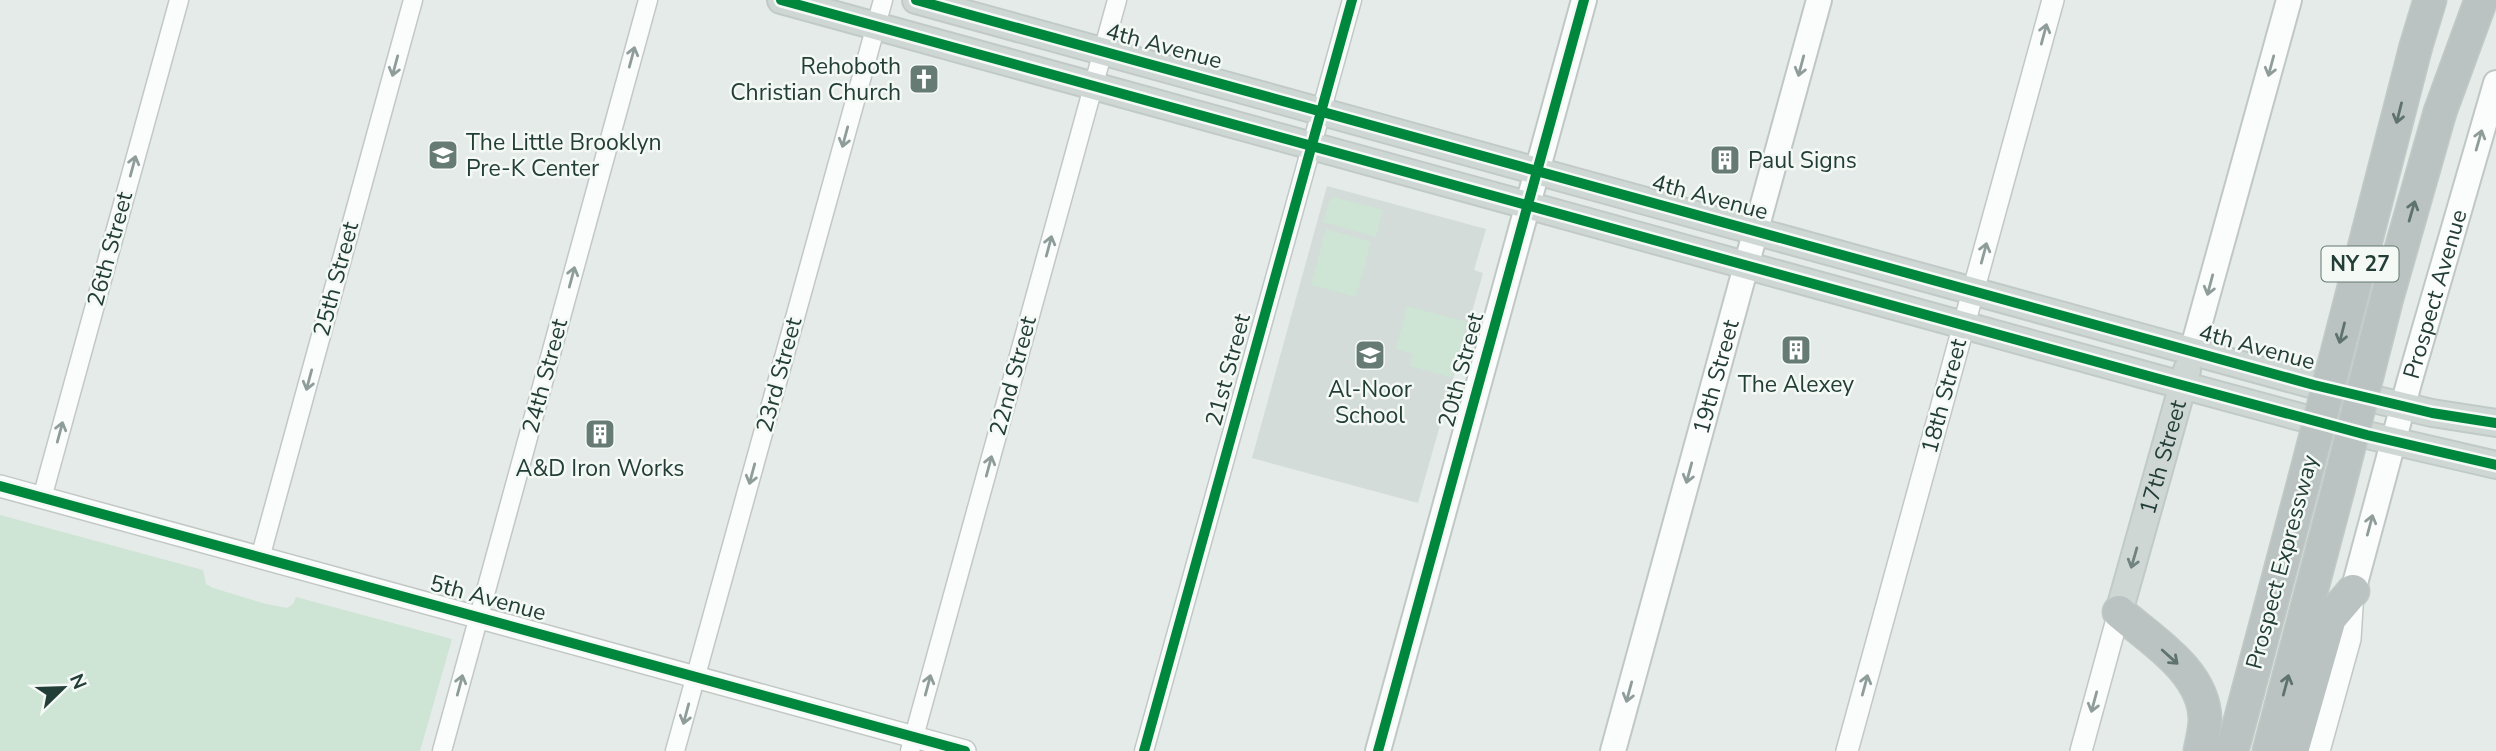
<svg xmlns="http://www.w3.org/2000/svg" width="2496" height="751" viewBox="0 0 2496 751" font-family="'Nunito Sans',sans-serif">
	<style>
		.built { fill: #d3dcd8 }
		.green { fill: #cee4d5 }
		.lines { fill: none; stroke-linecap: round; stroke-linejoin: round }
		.minor-casing { stroke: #c2c8c5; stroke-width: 21 }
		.tertiary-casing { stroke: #c2c8c5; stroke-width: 24 }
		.secondary-casing { stroke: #c0c8c5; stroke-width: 28 }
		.primary-casing { stroke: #c1cac7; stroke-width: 30 }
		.motorway-casing { stroke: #c1cac7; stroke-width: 35 }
		.minor { stroke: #fbfcfc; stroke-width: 18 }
		.tertiary { stroke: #fbfcfc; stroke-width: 21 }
		.secondary { stroke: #fbfcfc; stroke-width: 24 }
		.primary { stroke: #ced7d4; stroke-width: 26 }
		.motorway { stroke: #bac3c1; stroke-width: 32 }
		.motorway-bridge-casing { stroke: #c1cac7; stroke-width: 35; stroke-linecap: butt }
		.motorway-bridge { stroke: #bac3c1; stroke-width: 32 }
		.cycleway-casing { stroke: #f4f9f6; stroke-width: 15 }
		.cycleway { stroke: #00873e; stroke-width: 10 }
		.oneway { stroke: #8f9d9a }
		.oneway2 { stroke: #5f736e }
		.oneway3 { stroke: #70837e }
		.labels { text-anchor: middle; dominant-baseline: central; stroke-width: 5; stroke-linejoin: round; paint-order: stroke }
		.shield { fill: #f4f9f6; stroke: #627670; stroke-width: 2 }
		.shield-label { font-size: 21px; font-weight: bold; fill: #233e37 }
		.street-label { font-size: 23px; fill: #233e37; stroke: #f4f9f6 }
		.poi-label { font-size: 23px; fill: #233e37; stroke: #f4f9f6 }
	</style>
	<rect width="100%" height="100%" fill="#e5ebe8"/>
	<polygon class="built" points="1327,186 1486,229 1474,270 1483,273 1418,503 1252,458"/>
	<g class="green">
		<polygon points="1334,197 1383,210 1376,237 1323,222 1330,199"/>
		<polygon points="1326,229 1371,242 1356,297 1311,285"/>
		<polygon points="1407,306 1467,322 1452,378 1410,366 1413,354 1396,349"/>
		<polygon points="0,515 203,570 206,584 213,588 266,604 287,608 293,604 296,597 452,639 420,751 0,751"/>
	</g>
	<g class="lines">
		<g class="minor-casing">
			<g id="minor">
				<polyline points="42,498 179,0"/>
				<polyline points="260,558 413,0"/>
				<polyline points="442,751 648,0"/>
				<polyline points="675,751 883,0"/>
				<polyline points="910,751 1117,0"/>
				<polyline points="1144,751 1352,0"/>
			</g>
		</g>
		<g class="tertiary-casing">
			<g id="tertiary">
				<polyline points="0,486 965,751"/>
				<polyline points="1847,751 2053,0"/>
				<polyline points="2081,751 2119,612"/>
				<polyline points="2319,751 2350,639 2353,591"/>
			</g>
		</g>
		<g class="secondary-casing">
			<g id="secondary">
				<polyline points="2192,351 2289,0"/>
				<path id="s1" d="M2353 591 2409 383 2496 83"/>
				<polyline points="1378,751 1584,0"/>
				<path id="s2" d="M1613 751 1819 0"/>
			</g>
		</g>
		<g class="primary-casing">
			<g id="primary">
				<polyline points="781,0 2163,380 2367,435 2496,465"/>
				<polyline points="916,0 2314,385 2432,413 2496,423"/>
				<path id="s3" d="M2119 612 2187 370"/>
			</g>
		</g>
		<g class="motorway-casing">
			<g id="motorway">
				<polyline points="2416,46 2430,0"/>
				<polyline points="2440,112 2481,0"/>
				<path d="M2119 612C2151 640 2204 671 2205 719 2205 730 2202 740 2200 751"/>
				<polyline points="2232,751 2304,481"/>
				<polyline points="2269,751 2338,490"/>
				<polyline points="2292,751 2330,618 2353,591"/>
			</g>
		</g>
		<use href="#minor" class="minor"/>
		<use href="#tertiary" class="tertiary"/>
		<use href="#secondary" class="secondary"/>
		<use href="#primary" class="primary"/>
		<use href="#motorway" class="motorway"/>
		<g class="motorway-bridge-casing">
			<g id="motorway-bridge">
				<polyline points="2304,481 2416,46"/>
				<polyline points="2338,490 2387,298 2440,112"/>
			</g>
		</g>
		<use href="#motorway-bridge" class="motorway-bridge"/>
		<g class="cycleway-casing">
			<g id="cycleway">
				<polyline points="781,0 2163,380 2367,435 2496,465"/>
				<polyline points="916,0 2314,385 2432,413 2496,423"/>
				<polyline points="0,486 965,751"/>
				<polyline points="1144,751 1352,0"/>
				<polyline points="1378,751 1584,0"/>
			</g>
		</g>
		<use href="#cycleway" class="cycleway"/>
	</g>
	<defs><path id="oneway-shaft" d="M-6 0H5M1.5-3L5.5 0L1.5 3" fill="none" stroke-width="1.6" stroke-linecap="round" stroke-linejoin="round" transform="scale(1.75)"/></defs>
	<g class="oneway">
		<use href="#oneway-shaft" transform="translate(2044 34) rotate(-75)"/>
		<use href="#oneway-shaft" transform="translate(632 57) rotate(-75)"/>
		<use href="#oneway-shaft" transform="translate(395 66) rotate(105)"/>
		<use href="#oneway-shaft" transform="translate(1801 66) rotate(105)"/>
		<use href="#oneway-shaft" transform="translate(2271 66) rotate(105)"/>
		<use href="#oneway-shaft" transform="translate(845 137) rotate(105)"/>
		<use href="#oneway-shaft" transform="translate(2479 140) rotate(-74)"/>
		<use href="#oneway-shaft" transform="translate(133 166) rotate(-75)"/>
		<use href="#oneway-shaft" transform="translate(1049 246) rotate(-75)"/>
		<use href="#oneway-shaft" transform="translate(1984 253) rotate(-75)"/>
		<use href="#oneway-shaft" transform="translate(572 277) rotate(-75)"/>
		<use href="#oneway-shaft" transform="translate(2210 285) rotate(105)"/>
		<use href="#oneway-shaft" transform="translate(309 380) rotate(105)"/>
		<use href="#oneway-shaft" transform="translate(60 432) rotate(-75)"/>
		<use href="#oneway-shaft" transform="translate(989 466) rotate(-75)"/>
		<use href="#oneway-shaft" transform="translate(1689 473) rotate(105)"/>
		<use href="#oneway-shaft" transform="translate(752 474) rotate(105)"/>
		<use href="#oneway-shaft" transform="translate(2370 525) rotate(-75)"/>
		<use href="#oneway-shaft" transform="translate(460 685) rotate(-75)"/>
		<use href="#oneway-shaft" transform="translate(928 685) rotate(-75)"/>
		<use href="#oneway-shaft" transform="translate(1865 685) rotate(-75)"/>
		<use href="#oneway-shaft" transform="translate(1629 692) rotate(105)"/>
		<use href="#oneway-shaft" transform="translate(2094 702) rotate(105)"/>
		<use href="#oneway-shaft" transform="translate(686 714) rotate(105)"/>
	</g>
	<g class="oneway2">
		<use href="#oneway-shaft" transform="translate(2399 113) rotate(104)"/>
		<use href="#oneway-shaft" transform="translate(2412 211) rotate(-74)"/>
		<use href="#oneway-shaft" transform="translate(2342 333) rotate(104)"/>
		<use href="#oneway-shaft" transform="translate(2170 657) rotate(42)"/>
		<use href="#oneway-shaft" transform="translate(2286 685) rotate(-75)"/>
	</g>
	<use class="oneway3" href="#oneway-shaft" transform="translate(2134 558) rotate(106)"/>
	<defs>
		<g id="church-square" transform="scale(1.575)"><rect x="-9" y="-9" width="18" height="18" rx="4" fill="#677b75" stroke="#f4f9f6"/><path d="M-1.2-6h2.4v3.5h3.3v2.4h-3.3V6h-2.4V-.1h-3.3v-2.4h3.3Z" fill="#fff"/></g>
		<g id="school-square" transform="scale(1.575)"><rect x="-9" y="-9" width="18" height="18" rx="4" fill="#677b75" stroke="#f4f9f6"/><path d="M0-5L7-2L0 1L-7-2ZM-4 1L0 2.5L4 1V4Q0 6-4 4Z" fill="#fff"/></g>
		<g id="building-square" transform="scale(1.575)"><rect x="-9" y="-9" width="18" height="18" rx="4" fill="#677b75" stroke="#f4f9f6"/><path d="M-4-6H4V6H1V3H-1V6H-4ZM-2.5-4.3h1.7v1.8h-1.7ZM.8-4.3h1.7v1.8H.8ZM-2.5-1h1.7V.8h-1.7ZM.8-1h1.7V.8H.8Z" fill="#fff"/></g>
	</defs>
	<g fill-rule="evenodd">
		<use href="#church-square" x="924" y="79"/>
		<use href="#school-square" x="443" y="155"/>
		<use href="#building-square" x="1725" y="160"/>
		<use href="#building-square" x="1796" y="350"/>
		<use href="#school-square" x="1370" y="355"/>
		<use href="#building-square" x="600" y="434"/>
	</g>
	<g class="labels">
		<rect class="shield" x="2321.5" y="246.5" width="77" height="35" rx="5"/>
		<g class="shield-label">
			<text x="2360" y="264">NY 27</text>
		</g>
		<g class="street-label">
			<text transform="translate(1164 46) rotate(15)">4th Avenue</text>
			<text transform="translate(1710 197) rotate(15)">4th Avenue</text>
			<text transform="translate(110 249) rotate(-75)">26th Street</text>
			<text transform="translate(336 279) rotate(-75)">25th Street</text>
			<text stroke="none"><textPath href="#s1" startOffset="308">Prospect Avenue</textPath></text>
			<text transform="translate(2257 347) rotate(15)">4th Avenue</text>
			<text transform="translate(1228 370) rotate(-75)">21st Street</text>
			<text transform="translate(1461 370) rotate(-75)">20th Street</text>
			<text transform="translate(779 375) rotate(-75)">23rd Street</text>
			<text stroke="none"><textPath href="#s2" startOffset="388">19th Street</textPath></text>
			<text transform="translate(545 376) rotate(-75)">24th Street</text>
			<text transform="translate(1013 376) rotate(-75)">22nd Street</text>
			<text transform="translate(1944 396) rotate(-75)">18th Street</text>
			<text stroke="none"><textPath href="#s3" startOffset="161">17th Street</textPath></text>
			<text transform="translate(2282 562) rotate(-75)">Prospect Expressway</text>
			<text transform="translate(488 598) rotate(15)">5th Avenue</text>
		</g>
		<g class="poi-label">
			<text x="901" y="66" text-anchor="end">Rehoboth<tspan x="901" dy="26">Christian Church</tspan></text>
			<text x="466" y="142" text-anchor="start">The Little Brooklyn<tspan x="466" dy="26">Pre-K Center</tspan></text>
			<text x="1748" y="160" text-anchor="start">Paul Signs</text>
			<text x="1796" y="384">The Alexey</text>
			<text x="1370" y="389">Al-Noor<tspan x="1370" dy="26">School</tspan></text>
			<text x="600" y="468">A&amp;D Iron Works</text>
		</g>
	</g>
	<g transform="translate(63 688) rotate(67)" stroke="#f4f9f6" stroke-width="5" paint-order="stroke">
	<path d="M0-5L12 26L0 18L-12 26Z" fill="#233e37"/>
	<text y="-10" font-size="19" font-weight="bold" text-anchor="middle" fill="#233e37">N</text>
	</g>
</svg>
